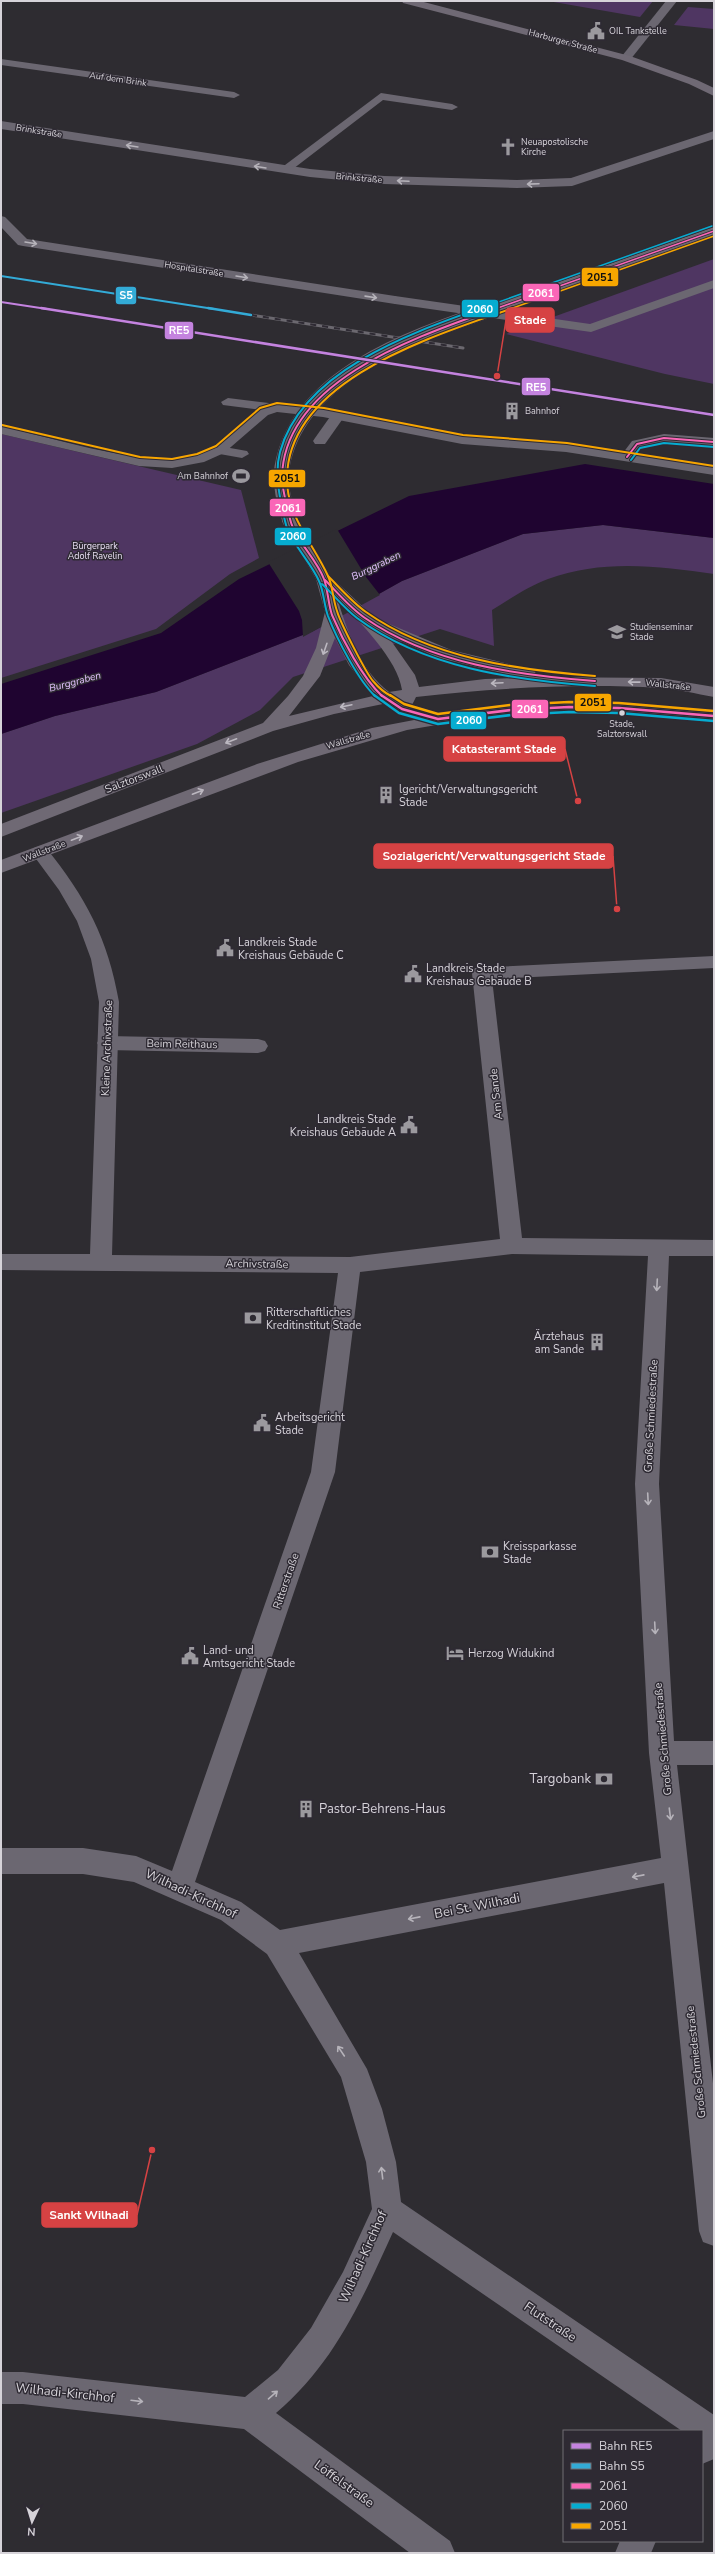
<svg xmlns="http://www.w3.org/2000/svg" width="715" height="2554" viewBox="0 0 715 2554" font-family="'Nunito Sans',sans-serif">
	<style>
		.green { fill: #4f3662 }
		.water { fill: #1f0430 }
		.pier { fill: #2e2c31 }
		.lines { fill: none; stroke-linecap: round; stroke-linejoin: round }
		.lane { fill: #6b6771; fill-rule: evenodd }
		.street { fill: #6b6771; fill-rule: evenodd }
		.secondary { fill: #6f6974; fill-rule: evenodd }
		.rail-casing { stroke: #6b686f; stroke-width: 3 }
		.rail { stroke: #2e2a33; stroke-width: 2; stroke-dasharray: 6; stroke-linecap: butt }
		.secondary-bridge-far1 { stroke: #6f6974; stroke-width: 12 }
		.secondary-bridge { stroke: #6f6974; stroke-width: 15 }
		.bus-1-far2-casing { stroke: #2e2a33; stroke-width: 3 }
		.bus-1-far1-casing { stroke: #2e2a33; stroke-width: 4 }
		.bus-1-casing { stroke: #2e2a33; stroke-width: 5 }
		.bus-2-far2-casing { stroke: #2e2a33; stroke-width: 3 }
		.bus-2-far1-casing { stroke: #2e2a33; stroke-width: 4 }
		.bus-2-casing { stroke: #2e2a33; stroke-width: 5 }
		.bus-3-far2-casing { stroke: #2e2a33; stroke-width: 3 }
		.bus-3-far1-casing { stroke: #2e2a33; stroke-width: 4 }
		.bus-3-casing { stroke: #2e2a33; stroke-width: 5 }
		.bus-1-far2 { stroke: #fa66b7; stroke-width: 1.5 }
		.bus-1-far1 { stroke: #fa66b7; stroke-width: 2 }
		.bus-1 { stroke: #fa66b7; stroke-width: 2.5 }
		.bus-2-far2 { stroke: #06acd0; stroke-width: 1.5 }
		.bus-2-far1 { stroke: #06acd0; stroke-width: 2 }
		.bus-2 { stroke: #06acd0; stroke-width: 2.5 }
		.bus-3-far2 { stroke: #f7a600; stroke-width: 1.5 }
		.bus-3-far1 { stroke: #f7a600; stroke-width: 2 }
		.bus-3 { stroke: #f7a600; stroke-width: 2.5 }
		.rail-1-far1-casing { stroke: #2e2a33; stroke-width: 3.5 }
		.rail-1-casing { stroke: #2e2a33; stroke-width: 4.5 }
		.rail-2-far1-casing { stroke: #2e2a33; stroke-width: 3.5 }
		.rail-2-casing { stroke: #2e2a33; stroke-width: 4.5 }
		.rail-1-far1 { stroke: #c483df; stroke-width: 2 }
		.rail-1 { stroke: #c483df; stroke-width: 2.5 }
		.rail-2-far1 { stroke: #33abd6; stroke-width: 2 }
		.rail-2 { stroke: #33abd6; stroke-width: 2.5 }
		.oneway { stroke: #b6b3ba }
		.oneway2 { stroke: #bcb8c0 }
		.bus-dot { fill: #d6d3d9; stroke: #2e2a33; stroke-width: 1.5 }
		.labels { text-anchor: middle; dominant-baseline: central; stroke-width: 3; stroke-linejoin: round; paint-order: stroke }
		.far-poi-label { font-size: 9px; fill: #d6d3d9; stroke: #2e2a33; text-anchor: start }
		.far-street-label { font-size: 9px; fill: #d6d3d9; stroke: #2e2a33 }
		.far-park-label { font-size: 9px; fill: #eae0f4; stroke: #2e2a33 }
		.far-bus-label { font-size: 9px; fill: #d6d3d9; stroke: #2e2a33 }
		.far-water-label { font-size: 10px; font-style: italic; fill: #e3c2fe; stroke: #2e2a33 }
		.street-label { font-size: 11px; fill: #d6d3d9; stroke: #2e2a33 }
		.poi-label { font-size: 11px; fill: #d6d3d9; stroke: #2e2a33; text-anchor: start }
		.near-poi-label { font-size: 13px; fill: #d6d3d9; stroke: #2e2a33; text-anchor: end }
		.near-street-label { font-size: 13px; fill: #d6d3d9; stroke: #2e2a33 }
		.leader { fill: none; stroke: #d64243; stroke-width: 1.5 }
		.callout-dot { fill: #d64243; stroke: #2e2a33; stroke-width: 1.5 }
		.callout { fill: #d64243; stroke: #d64243; stroke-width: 1.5 }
		.callout-label { font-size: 12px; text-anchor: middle; font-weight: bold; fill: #fff }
		.line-badge { stroke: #2e2a33; stroke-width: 1.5 }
		.badge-label { font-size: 11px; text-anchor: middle; font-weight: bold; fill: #fff }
		.pale-badge-label { font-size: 11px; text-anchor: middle; font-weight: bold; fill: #111 }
	</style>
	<rect width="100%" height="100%" fill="#2e2c31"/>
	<g class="green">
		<polygon points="548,1 653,1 640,17"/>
		<polygon points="688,7 714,9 714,29 674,25"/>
		<polygon points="714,259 714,384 665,374 506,334"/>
		<polygon points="1,434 241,490 259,558 230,574 156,629 1,678"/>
		<path d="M603 525 714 538V574C659 566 602 559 548 579 529 586 510 599 492 610L494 646 440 629 293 677 260 710 197 744 1 813V734L55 716 156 692 313 631 402 581 523 534Z"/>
	</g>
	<polygon class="water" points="585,464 714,484 714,538 603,525 523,534 402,581 313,631 156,692 55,716 1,734 1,684 161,633 239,579 409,496"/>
	<polygon class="pier" points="337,529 366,577 380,595 303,637 302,620 299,611 268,562"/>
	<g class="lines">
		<g class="lane">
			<polygon points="381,93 452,104 458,107 452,110 383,100 289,172 281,172 281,168"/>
			<polygon points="714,280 714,288 591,332 395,304 389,300 395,296 590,324"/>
			<polygon points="228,398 277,404 284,408 277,412 223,405 221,402"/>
			<polygon points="337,413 344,417 325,444 315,444 313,441 315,438 332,414"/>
			<polygon points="664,434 714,438 714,446 664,442 642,447 632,460 627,461 620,457 632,441"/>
			<polygon points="219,446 247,451 249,454 242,458 214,453 212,450"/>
			<polygon points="107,1036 258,1039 265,1041 268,1046 265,1051 258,1053 107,1050 100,1048 97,1043 100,1038"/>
		</g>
		<g class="street">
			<polygon points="666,1 677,1 630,60 622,60 622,56"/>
			<polygon points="1,59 234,92 240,95 234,98 1,65"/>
			<polygon points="1,121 310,169 384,176 517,180 571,178 714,131 714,139 572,186 517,188 384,184 310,177 1,129"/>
			<polygon points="1,216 5,217 27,239 395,296 402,300 395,304 23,246 18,245 1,227"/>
			<path d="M277 404 323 409 462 436 566 444 714 467V475L566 452 462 444 323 417 277 412 268 415 224 453 204 462 172 468 139 466 1 434V426C49 437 152 470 196 455 221 446 236 425 257 410 262 406 271 405 277 404Z"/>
			<path d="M40 846 46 848C86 897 108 939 119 1002L112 1255 350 1257 500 1239 472 973 475 968 714 956V968L492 979 522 1238 714 1240V1256H669L659 1484 674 1741H714V1765H677L714 2092V2246L703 2242 699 2231 664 1883 299 1953 367 2069 382 2109 396 2162 401 2202 714 2415V2459L702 2464V2431H682L393 2232C362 2300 334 2364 276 2413L450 2541 455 2553H410L244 2429 23 2404H1V2372H23L245 2397 278 2370 311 2328 343 2272 372 2209 366 2162 341 2077 267 1954 221 1920 134 1882 83 1874H1V1848H83L136 1856 172 1871 311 1472 338 1273 1 1270V1254H90L99 1002 91 959 77 921 59 890 31 852 34 848ZM512 1254 648 1256 635 1484 649 1753 661 1858 280 1930 241 1902 195 1882 335 1472 360 1272Z"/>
			<polygon points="620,2541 656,2541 651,2553 615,2553"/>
		</g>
		<g class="secondary">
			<polygon points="402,1 420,1 630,56 697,80 714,88 714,96 689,84 622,60 403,3"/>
			<polygon points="714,227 714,235 537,299 532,300 525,296 527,293"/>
			<path d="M290 516 298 521 330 576 375 618 451 650 534 670 536 674 534 677 661 678 714 687V697C696 694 678 689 660 688 578 683 497 688 416 697L410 709C401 711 390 709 383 704L334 714 273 731 1 837V824L263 723 288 696 303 676 316 648 325 612 316 579 282 521ZM338 601C359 620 398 660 402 690L389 692C361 671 348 633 338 601ZM387 635 439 658 522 678 485 679 419 687 415 675ZM335 638 349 665 373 696 289 716 320 676Z"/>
			<polygon points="575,703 644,705 714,711 714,721 610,713 541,713 472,719 407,730 298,762 1,873 1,860 257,764 372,728 472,709"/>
		</g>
		<g class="rail-casing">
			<polyline id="rail" points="251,315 463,348"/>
		</g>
		<use href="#rail" class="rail"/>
		<polyline class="secondary-bridge-far1" points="493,309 532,296"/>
		<path class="secondary-bridge" d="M290 521C285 504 279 485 282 467 298 373 418 335 496 308"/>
		<g class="bus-1-far2-casing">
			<polyline id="bus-1-far2" points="495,309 714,231"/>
		</g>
		<g class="bus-1-far1-casing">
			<g id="bus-1-far1">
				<polyline points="627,457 637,444 664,438 714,442"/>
				<path d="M325 580C338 593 350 608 365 618 431 664 517 675 595 681"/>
				<path d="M382 696C362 677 343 641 332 615 328 603 328 590 324 579 316 558 295 540 290 519 287 506 282 490 282 477 284 379 422 335 497 308"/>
			</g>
		</g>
		<g class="bus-1-casing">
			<polyline id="bus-1" points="381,695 402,709 438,719 511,710 569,707 619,708 714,716"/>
		</g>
		<g class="bus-2-far2-casing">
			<polyline id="bus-2-far2" points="479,309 712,226"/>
		</g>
		<g class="bus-2-far1-casing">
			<g id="bus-2-far1">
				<polyline points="631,460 640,448 664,443 714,447"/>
				<path d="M322 584C334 595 344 608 357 618 424 668 514 680 595 686"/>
				<path d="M375 696C358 680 337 639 328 616 324 605 324 592 319 581 311 562 289 541 285 521 280 499 274 474 280 452 302 371 411 333 481 308"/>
			</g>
		</g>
		<g class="bus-2-casing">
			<polyline id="bus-2" points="374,695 399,713 438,724 511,715 569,712 619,713 714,721"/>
		</g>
		<g class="bus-3-far2-casing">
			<polyline id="bus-3-far2" points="510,309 714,236"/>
		</g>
		<g class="bus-3-far1-casing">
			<g id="bus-3-far1">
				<polyline points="2,425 140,457 172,459 197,454 216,446 260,408 277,403 324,408 463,435 567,443 714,466"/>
				<path d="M328 576C340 588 352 602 366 612 431 658 517 670 595 676"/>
				<path d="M391 696C385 693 378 687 373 681 366 673 340 622 337 611 333 600 333 587 328 576 313 543 286 516 287 477 289 378 438 335 513 308"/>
			</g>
		</g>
		<g class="bus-3-casing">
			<polyline id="bus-3" points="390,695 404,704 438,714 510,705 569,702 619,703 714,711"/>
		</g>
		<use href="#bus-1-far2" class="bus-1-far2"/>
		<use href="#bus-1-far1" class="bus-1-far1"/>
		<use href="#bus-1" class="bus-1"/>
		<use href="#bus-2-far2" class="bus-2-far2"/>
		<use href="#bus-2-far1" class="bus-2-far1"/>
		<use href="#bus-2" class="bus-2"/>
		<use href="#bus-3-far2" class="bus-3-far2"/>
		<use href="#bus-3-far1" class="bus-3-far1"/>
		<use href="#bus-3" class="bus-3"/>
		<g class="rail-1-far1-casing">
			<polyline id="rail-1-far1" points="1,302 47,309"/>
		</g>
		<g class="rail-1-casing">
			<polyline id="rail-1" points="41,308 714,415"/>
		</g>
		<g class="rail-2-far1-casing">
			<polyline id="rail-2-far1" points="1,276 214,309"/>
		</g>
		<g class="rail-2-casing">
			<polyline id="rail-2" points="208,308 251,315"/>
		</g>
		<use href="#rail-1-far1" class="rail-1-far1"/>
		<use href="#rail-1" class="rail-1"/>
		<use href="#rail-2-far1" class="rail-2-far1"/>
		<use href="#rail-2" class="rail-2"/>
	</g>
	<defs><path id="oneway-shaft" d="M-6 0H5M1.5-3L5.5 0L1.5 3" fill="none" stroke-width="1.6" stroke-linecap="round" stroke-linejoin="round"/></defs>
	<g class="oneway">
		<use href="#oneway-shaft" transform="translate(132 146) rotate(-171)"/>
		<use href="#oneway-shaft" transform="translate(260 167) rotate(-171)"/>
		<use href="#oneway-shaft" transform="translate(403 181) rotate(-177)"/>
		<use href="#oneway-shaft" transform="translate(533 184) rotate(178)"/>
		<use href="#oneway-shaft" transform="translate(31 243) rotate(9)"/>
		<use href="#oneway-shaft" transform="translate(242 277) rotate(9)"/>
		<use href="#oneway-shaft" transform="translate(371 297) rotate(8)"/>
		<use href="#oneway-shaft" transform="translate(657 1285) rotate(93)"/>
		<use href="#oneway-shaft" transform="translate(648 1499) rotate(87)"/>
		<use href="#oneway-shaft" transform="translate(655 1628) rotate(87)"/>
		<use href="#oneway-shaft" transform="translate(670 1814) rotate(83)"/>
		<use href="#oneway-shaft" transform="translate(638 1876) rotate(169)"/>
		<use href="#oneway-shaft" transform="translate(414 1918) rotate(169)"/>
		<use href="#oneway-shaft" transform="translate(341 2051) rotate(-124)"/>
		<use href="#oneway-shaft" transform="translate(382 2173) rotate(-97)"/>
		<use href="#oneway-shaft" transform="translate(273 2395) rotate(-41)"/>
		<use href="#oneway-shaft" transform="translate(137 2401) rotate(7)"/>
	</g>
	<g class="oneway2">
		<use href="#oneway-shaft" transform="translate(325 649) rotate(109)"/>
		<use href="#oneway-shaft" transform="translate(634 682) rotate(-179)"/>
		<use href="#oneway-shaft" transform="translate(497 683) rotate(177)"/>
		<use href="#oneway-shaft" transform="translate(346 706) rotate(168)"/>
		<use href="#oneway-shaft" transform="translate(231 741) rotate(159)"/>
		<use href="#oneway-shaft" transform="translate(198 792) rotate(-21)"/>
		<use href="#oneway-shaft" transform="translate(77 838) rotate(-21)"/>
	</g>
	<defs>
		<g id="civic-bare" transform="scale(1.38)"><path d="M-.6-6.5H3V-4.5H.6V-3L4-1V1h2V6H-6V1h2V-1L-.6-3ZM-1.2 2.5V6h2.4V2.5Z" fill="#9b999e" stroke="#2e2a33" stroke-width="2.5" paint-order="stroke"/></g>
		<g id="church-bare" transform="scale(1.38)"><path d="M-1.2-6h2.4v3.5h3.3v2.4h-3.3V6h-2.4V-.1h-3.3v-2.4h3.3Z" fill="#9b999e" stroke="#2e2a33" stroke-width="2.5" paint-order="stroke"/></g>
		<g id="building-bare" transform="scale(1.38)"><path d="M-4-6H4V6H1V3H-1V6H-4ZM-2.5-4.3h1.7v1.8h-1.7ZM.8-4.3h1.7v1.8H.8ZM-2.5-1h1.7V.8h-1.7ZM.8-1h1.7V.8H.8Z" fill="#9b999e" stroke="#2e2a33" stroke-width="2.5" paint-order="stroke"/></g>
		<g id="stadium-bare" transform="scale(1.38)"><path d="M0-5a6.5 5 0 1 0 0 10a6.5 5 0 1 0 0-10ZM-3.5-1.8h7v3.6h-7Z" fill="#9b999e" stroke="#2e2a33" stroke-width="2.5" paint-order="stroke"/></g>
		<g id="university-bare" transform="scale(1.38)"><path d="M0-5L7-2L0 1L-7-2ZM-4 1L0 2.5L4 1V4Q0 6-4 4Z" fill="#9b999e" stroke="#2e2a33" stroke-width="2.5" paint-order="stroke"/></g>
		<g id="bank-bare" transform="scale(1.38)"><path d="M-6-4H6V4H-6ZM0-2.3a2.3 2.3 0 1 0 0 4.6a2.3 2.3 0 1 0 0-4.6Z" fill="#9b999e" stroke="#2e2a33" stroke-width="2.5" paint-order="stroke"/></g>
		<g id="hotel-bare" transform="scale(1.38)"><path d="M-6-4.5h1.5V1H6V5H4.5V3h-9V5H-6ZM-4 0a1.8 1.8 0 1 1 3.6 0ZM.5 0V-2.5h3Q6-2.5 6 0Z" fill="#9b999e" stroke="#2e2a33" stroke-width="2.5" paint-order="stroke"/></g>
	</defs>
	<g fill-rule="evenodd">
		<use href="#civic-bare" x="596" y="31"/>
		<use href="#church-bare" x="508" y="147"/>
		<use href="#building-bare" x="512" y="411"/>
		<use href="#stadium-bare" x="241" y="476"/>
		<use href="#university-bare" x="617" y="632"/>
		<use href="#building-bare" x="386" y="795"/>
		<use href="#civic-bare" x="225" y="948"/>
		<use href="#civic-bare" x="413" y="974"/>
		<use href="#civic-bare" x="409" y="1125"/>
		<use href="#bank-bare" x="253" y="1318"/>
		<use href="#building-bare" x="597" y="1342"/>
		<use href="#civic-bare" x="262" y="1423"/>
		<use href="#bank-bare" x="490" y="1552"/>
		<use href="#hotel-bare" x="455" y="1653"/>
		<use href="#civic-bare" x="190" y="1656"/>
		<use href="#bank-bare" x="604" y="1779"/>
		<use href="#building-bare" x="306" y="1809"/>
	</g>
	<circle class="bus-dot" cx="622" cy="713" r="3.5"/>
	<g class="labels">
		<g class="far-poi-label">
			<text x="609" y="31">OIL Tankstelle</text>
			<text x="521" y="142">Neuapostolische<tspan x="521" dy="10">Kirche</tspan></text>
			<text x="525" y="411">Bahnhof</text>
			<text x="228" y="476" text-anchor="end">Am Bahnhof</text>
			<text x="630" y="627">Studienseminar<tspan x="630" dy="10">Stade</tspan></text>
		</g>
		<g class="far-street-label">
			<text transform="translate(563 41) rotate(15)">Harburger Straße</text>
			<text transform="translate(118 79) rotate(8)">Auf dem Brink</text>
			<text transform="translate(39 131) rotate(9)">Brinkstraße</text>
			<text transform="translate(359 178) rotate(5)">Brinkstraße</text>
			<text transform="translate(194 269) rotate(9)">Hospitalstraße</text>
			<text transform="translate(668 685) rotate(6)">Wallstraße</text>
			<text transform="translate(348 740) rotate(-16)">Wallstraße</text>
			<text transform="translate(44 851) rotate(-21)">Wallstraße</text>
		</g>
		<g class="far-park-label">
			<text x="95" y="546">Bürgerpark<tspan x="95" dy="10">Adolf Ravelin</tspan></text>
		</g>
		<g class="far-bus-label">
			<text x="622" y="724">Stade,<tspan x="622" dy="10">Salztorswall</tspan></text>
		</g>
		<g class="far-water-label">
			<text transform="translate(376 566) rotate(-26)">Burggraben</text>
			<text transform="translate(75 682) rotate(-15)">Burggraben</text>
		</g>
		<g class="street-label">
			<text transform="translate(134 779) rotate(-21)">Salztorswall</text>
			<text transform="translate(182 1044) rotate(1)">Beim Reithaus</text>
			<text transform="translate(107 1048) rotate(-88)">Kleine Archivstraße</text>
			<text transform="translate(496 1094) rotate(-96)">Am Sande</text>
			<text transform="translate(257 1264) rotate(1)">Archivstraße</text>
			<text transform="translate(651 1416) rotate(-87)">Große Schmiedestraße</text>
			<text transform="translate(286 1581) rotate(-71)">Ritterstraße</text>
			<text transform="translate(663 1739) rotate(-95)">Große Schmiedestraße</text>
			<text transform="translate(696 2062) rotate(-96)">Große Schmiedestraße</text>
		</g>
		<g class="poi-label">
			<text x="399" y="789">lgericht/Verwaltungsgericht<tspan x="399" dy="13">Stade</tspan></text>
			<text x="238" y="942">Landkreis Stade<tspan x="238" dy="13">Kreishaus Gebäude C</tspan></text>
			<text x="426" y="968">Landkreis Stade<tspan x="426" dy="13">Kreishaus Gebäude B</tspan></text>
			<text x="396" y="1119" text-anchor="end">Landkreis Stade<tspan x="396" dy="13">Kreishaus Gebäude A</tspan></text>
			<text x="266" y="1312">Ritterschaftliches<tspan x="266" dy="13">Kreditinstitut Stade</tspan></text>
			<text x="584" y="1336" text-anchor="end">Ärztehaus<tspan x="584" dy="13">am Sande</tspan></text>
			<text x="275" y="1417">Arbeitsgericht<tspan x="275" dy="13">Stade</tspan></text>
			<text x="503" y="1546">Kreissparkasse<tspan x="503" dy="13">Stade</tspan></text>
			<text x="203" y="1650">Land- und<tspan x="203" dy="13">Amtsgericht Stade</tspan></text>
			<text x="468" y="1653">Herzog Widukind</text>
		</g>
		<g class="near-poi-label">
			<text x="591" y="1779">Targobank</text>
			<text x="319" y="1809" text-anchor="start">Pastor-Behrens-Haus</text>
		</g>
		<g class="near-street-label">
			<text transform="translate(191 1894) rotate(25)">Wilhadi-Kirchhof</text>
			<text transform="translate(477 1906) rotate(-11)">Bei St. Wilhadi</text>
			<text transform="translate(363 2257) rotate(-66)">Wilhadi-Kirchhof</text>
			<text transform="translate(550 2322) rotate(34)">Flutstraße</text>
			<text transform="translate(65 2393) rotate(6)">Wilhadi-Kirchhof</text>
			<text transform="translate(344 2484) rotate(36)">Löffelstraße</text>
		</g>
	</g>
	<path class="leader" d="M497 376L506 320M578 801L565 749M617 909L613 856M152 2150L137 2215"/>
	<g class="callout-dot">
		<circle cx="497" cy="376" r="4"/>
		<circle cx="578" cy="801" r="4"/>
		<circle cx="617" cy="909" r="4"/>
		<circle cx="152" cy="2150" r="4"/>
	</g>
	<g class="callout">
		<rect x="506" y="308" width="48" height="24" rx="4"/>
		<rect x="444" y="737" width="121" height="24" rx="4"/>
		<rect x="374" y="844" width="239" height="24" rx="4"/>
		<rect x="42" y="2203" width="95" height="24" rx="4"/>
	</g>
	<g class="callout-label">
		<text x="530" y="324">Stade</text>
		<text x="504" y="753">Katasteramt Stade</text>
		<text x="494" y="860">Sozialgericht/Verwaltungsgericht Stade</text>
		<text x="89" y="2219">Sankt Wilhadi</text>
	</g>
	<g class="line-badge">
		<rect x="581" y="267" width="38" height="20" rx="4" fill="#f7a600"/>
		<rect x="522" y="283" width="38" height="19" rx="4" fill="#fa66b7"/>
		<rect x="115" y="286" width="22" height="19" rx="4" fill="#33abd6"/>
		<rect x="461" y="299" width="38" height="19" rx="4" fill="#06acd0"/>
		<rect x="164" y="321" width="30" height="19" rx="4" fill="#c483df"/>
		<rect x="521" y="377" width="30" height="19" rx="4" fill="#c483df"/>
		<rect x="268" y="469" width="38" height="19" rx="4" fill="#f7a600"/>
		<rect x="269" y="498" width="37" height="19" rx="4" fill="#fa66b7"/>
		<rect x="274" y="527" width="38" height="19" rx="4" fill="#06acd0"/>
		<rect x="574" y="693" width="38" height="19" rx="4" fill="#f7a600"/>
		<rect x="511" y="699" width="38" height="20" rx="4" fill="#fa66b7"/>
		<rect x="450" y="711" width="37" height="19" rx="4" fill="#06acd0"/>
	</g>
	<g class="badge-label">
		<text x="541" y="297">2061</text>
		<text x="126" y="299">S5</text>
		<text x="480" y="313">2060</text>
		<text x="179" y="334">RE5</text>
		<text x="536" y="391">RE5</text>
		<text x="288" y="512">2061</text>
		<text x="293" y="540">2060</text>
		<text x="530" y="713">2061</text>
		<text x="469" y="724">2060</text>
	</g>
	<g class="pale-badge-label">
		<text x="600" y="281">2051</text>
		<text x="287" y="482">2051</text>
		<text x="593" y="706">2051</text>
	</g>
	<rect width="715" height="2554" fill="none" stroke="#d6d3d9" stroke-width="4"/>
	<rect x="563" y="2430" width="140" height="112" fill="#2e2a33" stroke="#716e75"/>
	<rect x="571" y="2443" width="20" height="6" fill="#c483df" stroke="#716e75"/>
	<text x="599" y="2450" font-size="12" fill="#d6d3d9">Bahn RE5</text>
	<rect x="571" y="2463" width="20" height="6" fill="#33abd6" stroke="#716e75"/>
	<text x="599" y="2470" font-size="12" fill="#d6d3d9">Bahn S5</text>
	<rect x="571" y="2483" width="20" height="6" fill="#fa66b7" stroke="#716e75"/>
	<text x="599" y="2490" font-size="12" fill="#d6d3d9">2061</text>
	<rect x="571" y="2503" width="20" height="6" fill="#06acd0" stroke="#716e75"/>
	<text x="599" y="2510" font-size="12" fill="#d6d3d9">2060</text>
	<rect x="571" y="2523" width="20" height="6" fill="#f7a600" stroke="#716e75"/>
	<text x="599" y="2530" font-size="12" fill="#d6d3d9">2051</text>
	<g transform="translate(32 2522) rotate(184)" stroke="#2e2a33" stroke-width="3" paint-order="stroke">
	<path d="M0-3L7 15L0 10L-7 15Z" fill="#d6d3d9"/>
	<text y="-6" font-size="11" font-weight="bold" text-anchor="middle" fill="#d6d3d9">N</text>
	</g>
</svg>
